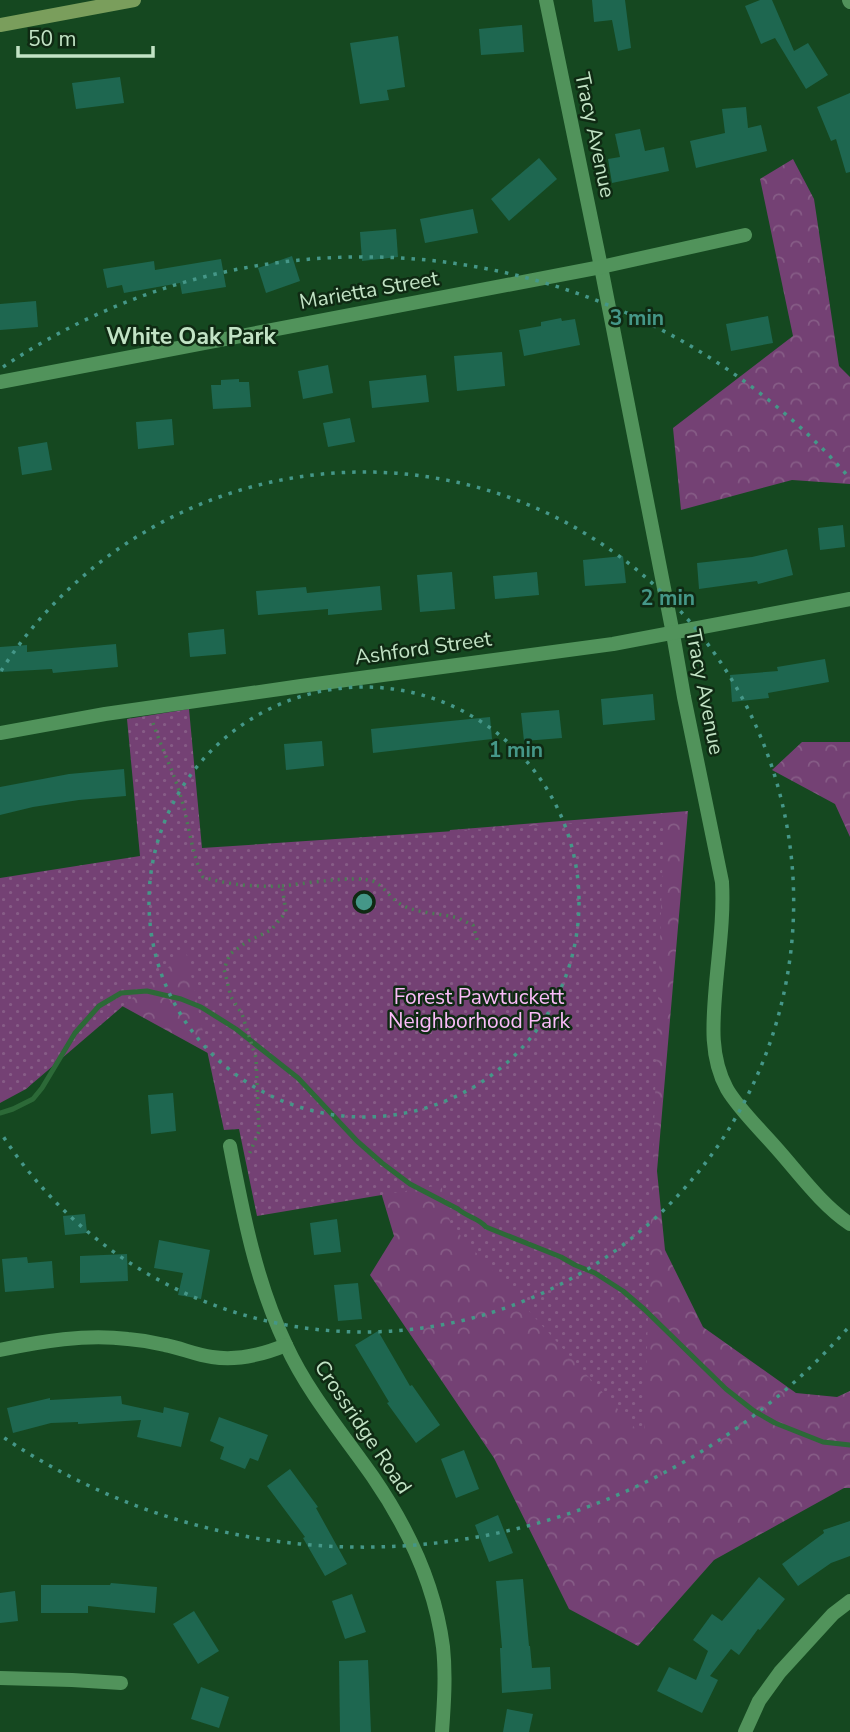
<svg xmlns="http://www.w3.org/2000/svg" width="850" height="1732" viewBox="0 0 850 1732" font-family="'Nunito Sans',sans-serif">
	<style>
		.forest { fill: url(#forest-crowns) }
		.park { fill: url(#park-dots) }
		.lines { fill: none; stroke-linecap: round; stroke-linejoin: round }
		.stream { stroke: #2c6937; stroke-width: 5 }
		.building { fill: #1e6750 }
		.path { stroke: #4c7a55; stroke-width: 3.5; stroke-dasharray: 2 5; stroke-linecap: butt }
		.street { stroke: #51935b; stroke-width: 14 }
		.secondary { stroke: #7a9e5c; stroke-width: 14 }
		.ring { fill: none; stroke: #459788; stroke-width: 3.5; stroke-dasharray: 3.5 7 }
		.labels { text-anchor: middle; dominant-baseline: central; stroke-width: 5; stroke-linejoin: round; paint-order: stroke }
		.street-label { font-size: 21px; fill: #c2e3c5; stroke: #0f2a13 }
		.park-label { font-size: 21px; fill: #fbbcf9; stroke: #0f2a13 }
		.neighbourhood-label { font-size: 23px; font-weight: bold; fill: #c2e3c5; stroke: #0f2a13 }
		.centre { fill: #459788; stroke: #0f2a13; stroke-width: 3.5 }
		.ring-label { font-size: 21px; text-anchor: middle; font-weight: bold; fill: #459788; stroke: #0f2a13; stroke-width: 5; stroke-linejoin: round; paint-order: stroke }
	</style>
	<defs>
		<pattern id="forest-crowns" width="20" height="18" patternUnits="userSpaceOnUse" patternTransform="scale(1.75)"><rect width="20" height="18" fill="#744174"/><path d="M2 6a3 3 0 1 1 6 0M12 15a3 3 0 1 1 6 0" fill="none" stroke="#865c86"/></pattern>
		<pattern id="park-dots" width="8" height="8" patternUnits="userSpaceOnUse" patternTransform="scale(1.75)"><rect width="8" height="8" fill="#744174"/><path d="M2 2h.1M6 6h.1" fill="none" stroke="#865c86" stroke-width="1.8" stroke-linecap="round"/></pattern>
	</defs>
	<rect width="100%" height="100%" fill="#154820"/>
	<g class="forest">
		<polygon points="793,159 814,199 839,366 850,377 850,484 792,480 681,510 673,428 793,336 760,179"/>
		<polygon points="802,742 850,742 850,837 835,804 772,770"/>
		<polygon points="688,811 657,1171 665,1250 703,1327 796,1393 837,1397 850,1391 850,1488 844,1488 714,1560 638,1646 569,1609 494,1458 370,1275 394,1236 377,1179 226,1063 113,1001 26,1089 0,1103 0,884 445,851 450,830"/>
	</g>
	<polygon class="park" points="189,709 202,848 664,817 644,1438 451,1225 441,1185 257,1216 239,1129 224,1130 186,952 26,1089 0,1094 0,878 140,856 127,719"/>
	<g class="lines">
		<path class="stream" d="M0 1113 13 1109 33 1099 42 1088 75 1033 99 1006 121 993 147 991 181 999 201 1007 236 1029 298 1078 357 1141 382 1163 410 1184 458 1209C467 1217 479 1218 486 1227L561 1257 575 1265 595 1273 623 1291 644 1309 726 1389 754 1411 775 1423 823 1442 850 1445"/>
	</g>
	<g class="building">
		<polygon points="592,0 625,0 631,48 618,51 612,20 594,22"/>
		<polygon points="760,0 772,0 794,51 808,43 828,75 806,89 775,38 761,44 745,6"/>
		<polygon points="522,25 524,52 481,55 479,29"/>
		<polygon points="398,36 405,87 387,90 389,100 360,104 350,43"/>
		<polygon points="120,77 124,103 76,109 72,83"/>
		<polygon points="850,93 850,172 846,173 836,139 831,141 817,107"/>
		<polygon points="746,107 748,128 761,125 767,151 696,168 690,141 725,133 722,109"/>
		<polygon points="640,129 645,151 664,147 669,171 612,183 608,159 620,157 615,134"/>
		<polygon points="539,158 557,179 509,221 491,199"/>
		<polygon points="473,209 478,233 425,243 420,219"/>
		<polygon points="396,229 398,257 362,261 360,232"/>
		<polygon points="292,256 300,281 266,293 258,268"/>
		<polygon points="221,259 226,287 182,294 180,283 124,293 122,285 107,288 103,269 154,261 155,270"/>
		<polygon points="36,301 38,327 0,330 0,304"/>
		<polygon points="768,316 773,343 731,351 726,324"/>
		<polygon points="561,318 562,321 575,319 580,345 524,356 519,330 541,326 541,322"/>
		<polygon points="502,352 505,386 457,391 454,356"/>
		<polygon points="328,365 333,393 303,399 298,371"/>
		<polygon points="426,375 429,402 372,408 369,381"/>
		<polygon points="239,379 239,382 249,382 251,407 213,409 211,385 221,385 221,380"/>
		<polygon points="350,418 355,442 328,447 323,423"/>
		<polygon points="172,419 174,445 138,449 136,422"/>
		<polygon points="47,442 52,470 22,475 18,447"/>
		<polygon points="843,525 845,547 820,550 818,528"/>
		<polygon points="787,549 793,575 758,584 757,581 699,589 697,563 752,557"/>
		<polygon points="623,556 626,583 585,586 583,560"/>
		<polygon points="452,572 455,609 420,612 417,575"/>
		<polygon points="537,572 539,595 495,599 493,576"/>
		<polygon points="380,586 382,610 328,615 328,609 258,615 256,591 306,587 307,593"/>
		<polygon points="224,629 226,654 190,657 188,633"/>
		<polygon points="116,644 118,667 53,673 52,669 0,672 0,647 27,645 27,652"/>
		<polygon points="825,659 829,682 768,693 769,698 732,702 730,675 778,671 777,667"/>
		<polygon points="653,694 655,720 603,725 601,699"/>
		<polygon points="559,710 562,738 524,741 521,713"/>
		<polygon points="490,717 492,739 373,753 371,729"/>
		<polygon points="322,741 324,766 286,770 284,744"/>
		<polygon points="124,769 126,796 79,800 33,807 0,815 0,787 69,774"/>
		<polygon points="173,1093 176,1131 151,1134 148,1095"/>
		<polygon points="85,1214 87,1233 65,1235 63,1216"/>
		<polygon points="337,1219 341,1252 314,1255 310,1223"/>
		<polygon points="159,1240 210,1250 201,1299 178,1295 183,1273 154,1268"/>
		<polygon points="127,1254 128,1281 80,1283 80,1256"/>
		<polygon points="27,1257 28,1263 52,1261 54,1288 5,1292 2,1259"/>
		<polygon points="358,1283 362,1319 338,1321 334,1285"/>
		<polygon points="378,1331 410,1386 412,1385 440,1425 416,1443 387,1403 389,1402 355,1345"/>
		<polygon points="121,1396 122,1404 163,1413 164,1407 189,1413 181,1447 137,1437 141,1420 78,1424 78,1422 51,1423 13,1433 7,1408 50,1398 50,1400"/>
		<polygon points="219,1417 268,1435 258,1461 250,1458 245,1469 220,1459 224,1447 210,1441"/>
		<polygon points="464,1450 479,1489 456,1498 441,1459"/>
		<polygon points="290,1469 318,1507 316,1508 347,1564 325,1576 303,1538 305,1537 267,1486"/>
		<polygon points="498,1515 513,1553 489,1562 475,1525"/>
		<polygon points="850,1521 850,1556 831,1563 798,1586 782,1564 824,1533 823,1530"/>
		<polygon points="759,1577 785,1599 760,1630 758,1629 739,1655 731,1649 710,1676 718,1680 702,1713 657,1691 669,1667 696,1680 708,1651 693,1640 712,1614 722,1621"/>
		<polygon points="523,1579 529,1646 530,1646 532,1668 550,1667 551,1689 502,1693 500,1648 502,1648 496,1581"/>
		<polygon points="111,1583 157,1587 155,1613 88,1606 88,1613 41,1613 41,1585 110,1585"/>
		<polygon points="15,1591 18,1621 0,1623 0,1593"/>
		<polygon points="352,1594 366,1632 345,1639 332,1601"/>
		<polygon points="194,1611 219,1651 198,1664 173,1624"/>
		<polygon points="368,1660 371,1732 340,1732 339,1661"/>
		<polygon points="201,1687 229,1697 219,1728 191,1719"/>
		<polygon points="507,1709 533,1714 529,1732 503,1732"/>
	</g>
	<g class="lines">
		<g class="path">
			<path d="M153 723C161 747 172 768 179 791 189 820 190 850 203 877 229 885 255 887 282 886L286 912 271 930 248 941 230 954 224 969 231 997 242 1014 256 1058 259 1131 248 1157"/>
			<path d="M282 886C302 884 359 874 375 882 386 888 392 901 404 906 421 914 440 913 458 918 463 920 468 923 473 925L478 943"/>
		</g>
		<g class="street">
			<path d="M546 0 601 267 673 634 684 697 722 882C724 916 719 950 716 984 713 1020 709 1056 727 1089 740 1111 763 1132 779 1151 801 1176 822 1205 850 1224"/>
			<polyline points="849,0 850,2"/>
			<polyline points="0,382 601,267 745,235"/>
			<polyline points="0,733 105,714 301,686 613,644 850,599"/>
			<path d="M230 1146C243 1214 256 1282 286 1345 308 1393 343 1434 373 1477 408 1528 435 1585 443 1647 446 1675 444 1704 442 1732"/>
			<path d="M0 1350C42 1341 85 1334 128 1339 141 1340 153 1342 165 1345 181 1348 196 1355 212 1357 238 1361 262 1355 286 1345"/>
			<polyline points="0,1678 72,1680 121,1683"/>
			<polyline points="745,1732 759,1701 780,1672 833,1614 850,1601"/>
		</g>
		<polyline class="secondary" points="0,25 134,0"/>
	</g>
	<g class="ring">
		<circle cx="364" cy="902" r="215"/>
		<path d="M1 671A430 430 0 1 1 1 1133"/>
		<path d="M847 1329A645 645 0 0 1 3 1437M3 367A645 645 0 0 1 847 475"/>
	</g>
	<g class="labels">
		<g class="street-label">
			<text transform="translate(595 135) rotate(78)">Tracy Avenue</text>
			<text transform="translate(369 290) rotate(-10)">Marietta Street</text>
			<text transform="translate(423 648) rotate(-8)">Ashford Street</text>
			<text transform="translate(705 692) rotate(79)">Tracy Avenue</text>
			<text transform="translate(363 1427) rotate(56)">Crossridge Road</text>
		</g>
		<g class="park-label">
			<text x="479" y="997">Forest Pawtuckett<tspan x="479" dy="24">Neighborhood Park</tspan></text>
		</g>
		<g class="neighbourhood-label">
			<text x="191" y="336">White Oak Park</text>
		</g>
	</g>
	<circle cx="364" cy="902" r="10" class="centre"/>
	<g class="ring-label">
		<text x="637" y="325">3 min</text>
		<text x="668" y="605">2 min</text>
		<text x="516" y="757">1 min</text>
	</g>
	<path d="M18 46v10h135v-10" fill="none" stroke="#c2e3c5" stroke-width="3.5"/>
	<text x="28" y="46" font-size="21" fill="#c2e3c5" stroke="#0f2a13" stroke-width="5" paint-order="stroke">50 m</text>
</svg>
